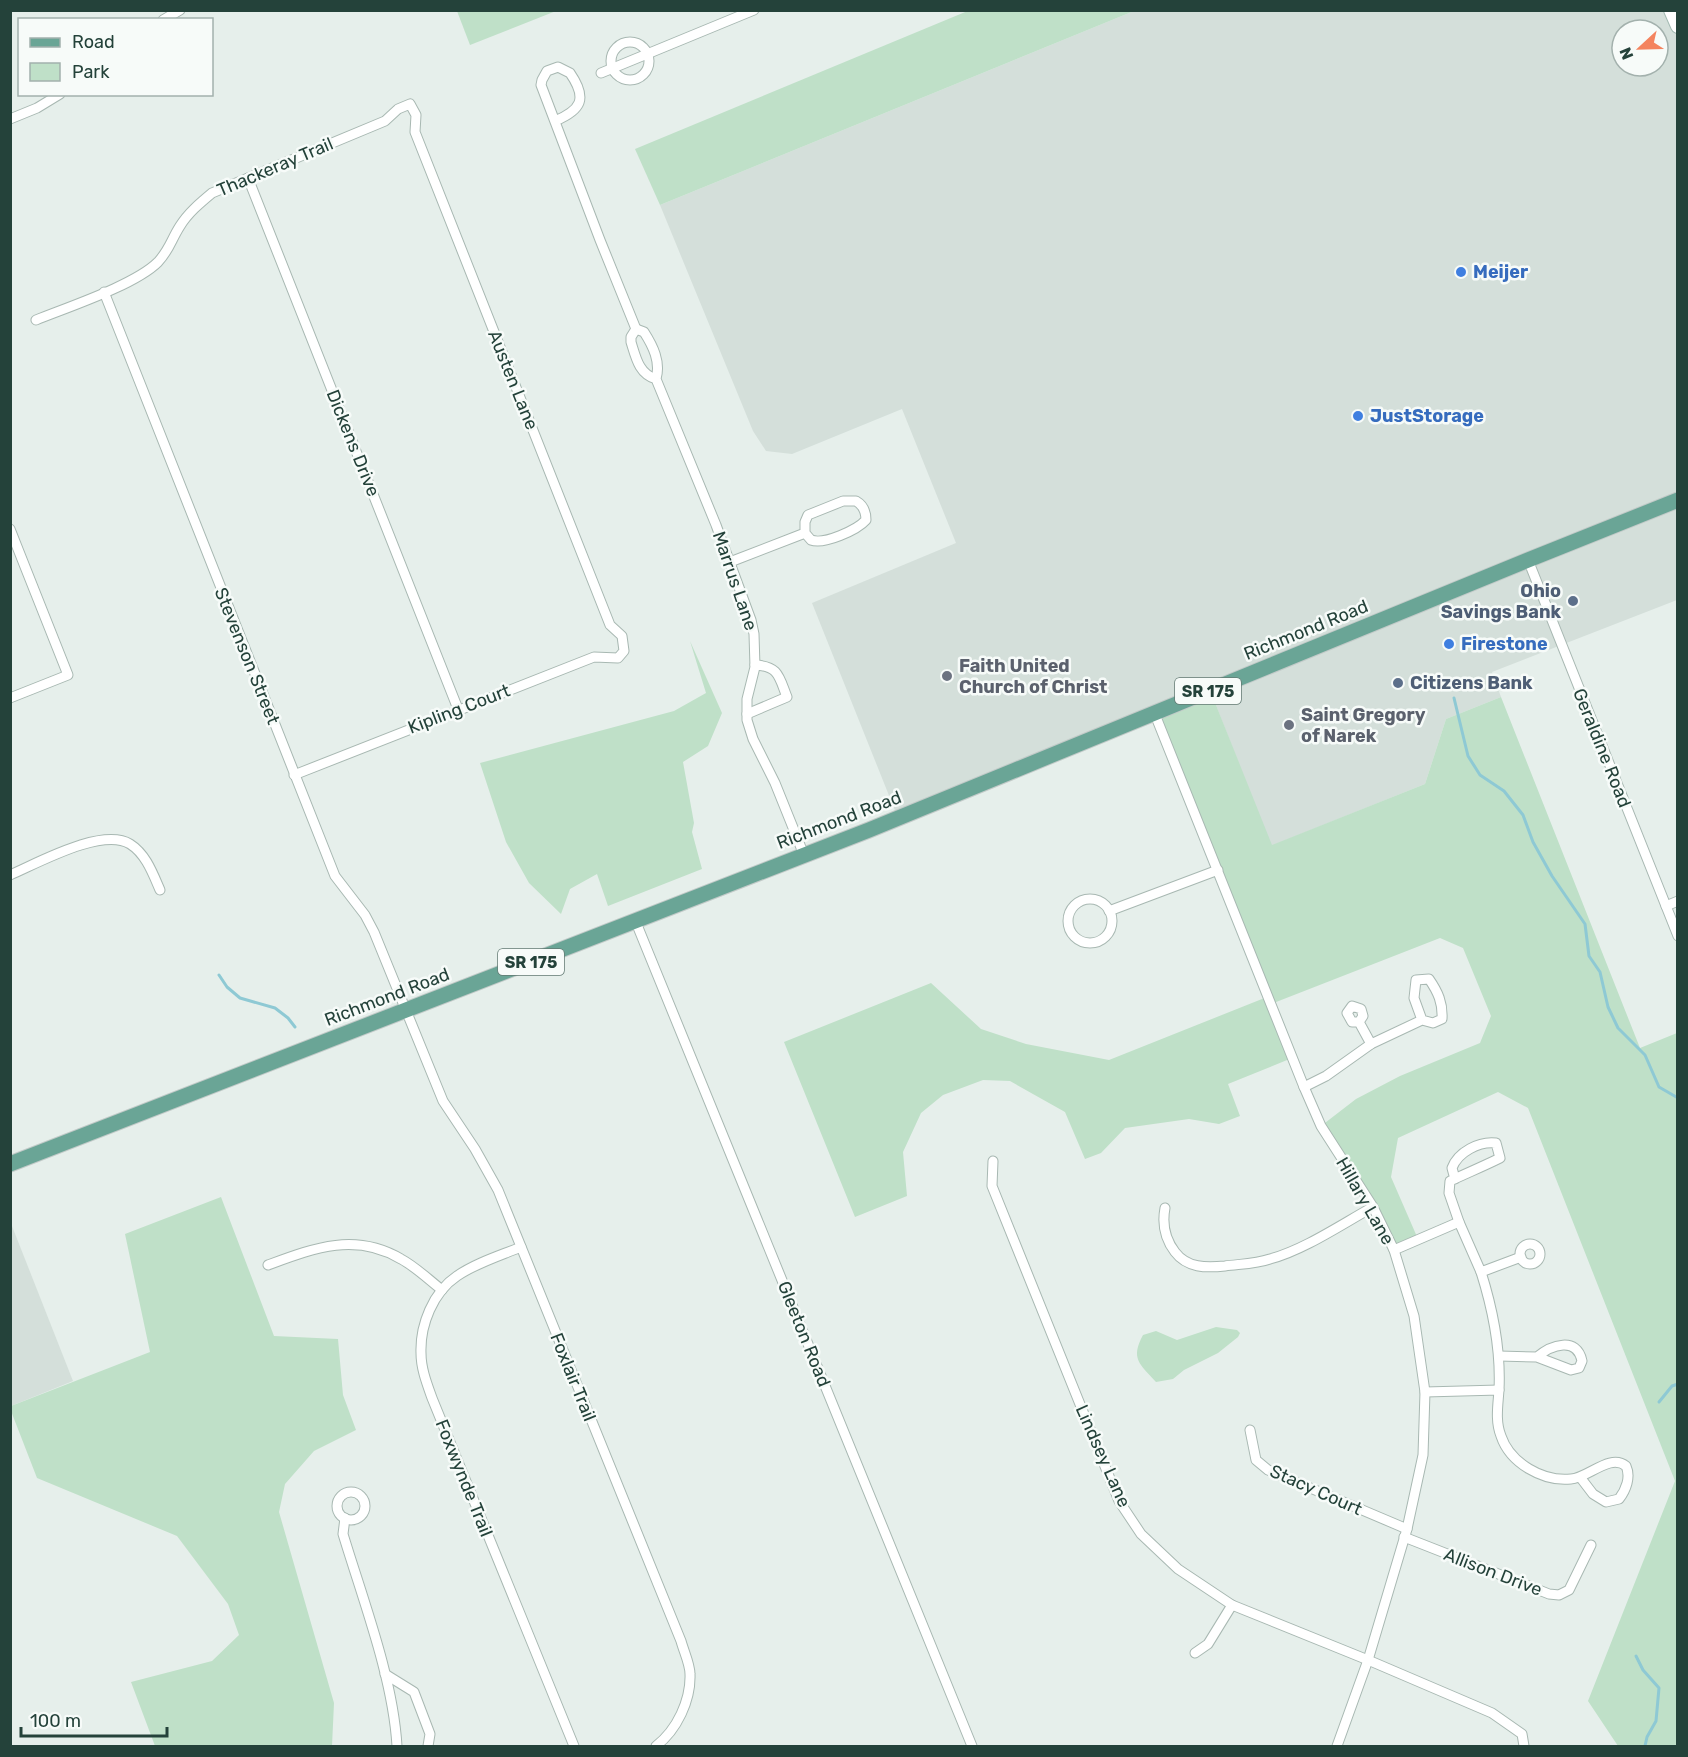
<svg xmlns="http://www.w3.org/2000/svg" width="1688" height="1757" viewBox="0 0 1688 1757" font-family="Rubik,sans-serif">
	<style>
		.built { fill: #d4dfda; fill-rule: evenodd }
		.green { fill: #bfe0c8 }
		.lines { fill: none; stroke-linecap: round; stroke-linejoin: round }
		.stream { stroke: #8ec9d4; stroke-width: 3 }
		.minor-casing { stroke: #a8b8b2; stroke-width: 11 }
		.secondary-casing { stroke: #a4bbb3; stroke-width: 16 }
		.primary-casing { stroke: #c2cac8; stroke-width: 17 }
		.minor { stroke: #fff; stroke-width: 9 }
		.secondary { stroke: #fff; stroke-width: 14 }
		.primary { stroke: #6aa596; stroke-width: 15 }
		.shop-dot { fill: #3f7fe0; stroke: #f7fbf9; stroke-width: 2 }
		.service-dot { fill: #5c6f8a; stroke: #f7fbf9; stroke-width: 2 }
		.worship-dot { fill: #6b7280; stroke: #f7fbf9; stroke-width: 2 }
		.labels { text-anchor: middle; dominant-baseline: central; stroke-width: 5; stroke-linejoin: round; paint-order: stroke }
		.shield { fill: #f7fbf9; stroke: #637a73; stroke-width: 1.5 }
		.shield-label { font-size: 16px; font-weight: bold; fill: #24423a }
		.street-label { font-size: 18px; fill: #24423a; stroke: #f7fbf9 }
		.shop-label { font-size: 18px; font-weight: bold; fill: #366cbe; stroke: #f7fbf9; text-anchor: start }
		.service-label { font-size: 18px; font-weight: bold; fill: #4e5e75; stroke: #f7fbf9; text-anchor: end }
		.worship-label { font-size: 18px; font-weight: bold; fill: #5b616d; stroke: #f7fbf9; text-anchor: start }
	</style>
	<rect width="100%" height="100%" fill="#e6efeb"/>
	<g class="built">
		<path d="M1134 11H1671L1678 27 1677 600 1492 672 1501 697 1446 719 1425 784 1271 846 1210 690 898 818 812 603 956 543 902 409 792 454 766 451 753 431 660 205ZM1622 30H1658V66H1622Z"/>
		<polygon points="10,1221 73,1381 11,1406 10,1406"/>
	</g>
	<g class="green">
		<polygon points="970,10 1134,11 660,205 635,149"/>
		<polygon points="457,11 556,11 470,45"/>
		<polygon points="690,641 722,713 708,746 683,762 694,823 692,832 702,869 608,906 597,874 570,889 561,914 529,883 506,842 480,763 674,711 706,693"/>
		<polygon points="1210,690 1272,845 1425,784 1446,719 1501,697 1640,1048 1677,1033 1677,1746 1618,1746 1588,1701 1675,1481 1528,1108 1498,1092 1398,1138 1391,1177 1418,1239 1394,1250 1321,1126 1356,1099 1400,1076 1480,1043 1491,1016 1463,948 1440,938 1271,1004 1292,1058 1228,1084 1240,1116 1219,1124 1189,1119 1125,1128 1101,1153 1085,1159 1065,1112 1010,1081 983,1080 943,1095 921,1113 903,1152 907,1196 855,1217 784,1042 931,983 981,1029 1026,1044 1109,1060 1267,997 1154,712"/>
		<polygon points="221,1197 274,1336 338,1339 343,1395 356,1430 314,1451 285,1484 279,1512 334,1703 332,1746 155,1746 131,1682 212,1661 239,1635 228,1604 177,1536 37,1478 11,1411 11,1406 150,1352 125,1234"/>
		<path d="M1216 1327 1237 1330 1240 1333 1238 1337 1218 1353 1184 1370 1173 1379 1156 1382C1140 1364 1130 1359 1143 1335L1156 1331 1177 1340Z"/>
	</g>
	<g class="lines">
		<g class="stream">
			<polyline points="1454,698 1468,756 1480,775 1504,791 1523,815 1533,842 1552,876 1585,924 1589,956 1600,972 1608,1007 1618,1028 1645,1055 1659,1087 1678,1098"/>
			<polyline points="219,975 227,987 240,998 275,1008 288,1018 295,1027"/>
			<polyline points="1659,1402 1672,1386 1678,1384"/>
			<polyline points="1636,1656 1643,1670 1659,1688 1656,1721 1647,1737 1645,1746"/>
		</g>
		<g class="minor-casing">
			<g id="minor">
				<polyline points="163,20 180,10"/>
				<circle cx="630" cy="61" r="19"/>
				<polyline points="601,73 754,10"/>
				<polyline points="10,119 37,108 60,94"/>
				<path d="M555 121C581 110 588 99 570 73L558 67 547 71 542 80 541 85 600 240 636 329"/>
				<polyline points="248,178 458,709"/>
				<path d="M104 292 335 876 365 915 374 932 443 1101 475 1149 498 1190 681 1641C684 1652 690 1664 690 1674 691 1700 677 1730 656 1746"/>
				<path d="M36 320C68 307 135 285 158 262 170 249 171 240 180 226 188 213 200 203 212 193L385 121 398 109 410 104 416 115 415 132 610 625 622 636 624 651 618 658 594 657 294 775"/>
				<path d="M656 379C639 374 636 358 631 342V337L636 329 644 332C653 346 661 362 656 379L716 525 751 620 754 634 755 667 747 699V720L753 739 775 783 804 855"/>
				<polyline points="10,529 68,675 10,698"/>
				<polyline points="1528,560 1678,936"/>
				<path d="M730 562 805 533 811 540C824 545 857 530 866 520 866 512 863 505 856 501H843L808 515 805 522V533"/>
				<polyline points="1154,712 1304,1087 1321,1126 1373,1207 1394,1250 1414,1316 1425,1392 1423,1455 1407,1529 1368,1660 1337,1746"/>
				<path d="M747 714 787 697C779 677 779 666 755 665"/>
				<path d="M10 875C38 863 102 827 130 844 146 854 153 874 160 890"/>
				<circle cx="1090" cy="921" r="22"/>
				<polyline points="1666,906 1678,901"/>
				<polyline points="1109,911 1218,870"/>
				<polyline points="635,920 972,1746"/>
				<polyline points="1359,1022 1352,1022 1347,1013 1352,1006 1361,1009 1363,1016 1359,1022 1371,1044"/>
				<path d="M1304 1087 1326 1076 1371 1044 1422 1020 1433 1023 1442 1019C1443 1003 1438 992 1429 979L1416 980 1414 998 1422 1020"/>
				<polyline points="993,1161 992,1186 1119,1501 1141,1534 1178,1569 1232,1605 1368,1660 1492,1713 1522,1734 1524,1746"/>
				<path d="M1455 1179 1452 1168C1458 1152 1479 1141 1496 1143L1500 1158C1484 1166 1467 1173 1450 1181L1449 1193 1459 1222"/>
				<path d="M1165 1208C1162 1224 1165 1239 1175 1252 1187 1268 1206 1268 1225 1266 1240 1264 1256 1264 1270 1259 1304 1250 1342 1224 1373 1207"/>
				<circle cx="1530" cy="1254" r="10"/>
				<path d="M521 1247C499 1256 476 1263 457 1276 433 1292 420 1325 421 1353 421 1369 427 1384 432 1398L574 1746"/>
				<polyline points="1394,1250 1459,1222 1481,1272 1521,1257"/>
				<path d="M268 1265C314 1248 355 1232 401 1259 416 1267 429 1280 442 1290"/>
				<path d="M1481 1272C1493 1310 1501 1349 1499 1390"/>
				<path d="M1499 1356 1537 1357 1571 1370 1579 1368 1582 1361C1577 1336 1551 1345 1537 1357"/>
				<path d="M1425 1392 1499 1390C1498 1405 1495 1421 1501 1436 1510 1463 1543 1482 1571 1479 1588 1478 1610 1453 1626 1466 1631 1477 1626 1490 1619 1499L1606 1502 1593 1494 1580 1477"/>
				<polyline points="1250,1430 1256,1460 1268,1470 1407,1529"/>
				<circle cx="351" cy="1506" r="14"/>
				<path d="M345 1518 343 1534C363 1600 393 1678 397 1746"/>
				<polyline points="1404,1537 1549,1594 1559,1595 1569,1590 1591,1545"/>
				<polyline points="1195,1653 1208,1644 1232,1605"/>
				<polyline points="385,1674 414,1692 430,1734 428,1746"/>
			</g>
		</g>
		<g class="secondary-casing">
			<polyline id="secondary" points="1671,10 1678,26"/>
		</g>
		<g class="primary-casing">
			<polyline id="primary" points="10,1164 869,830 1528,560 1678,500"/>
		</g>
		<use href="#minor" class="minor"/>
		<use href="#secondary" class="secondary"/>
		<use href="#primary" class="primary"/>
	</g>
	<g class="shop-dot">
		<circle cx="1461" cy="272" r="6"/>
		<circle cx="1358" cy="416" r="6"/>
		<circle cx="1449" cy="644" r="6"/>
	</g>
	<g class="service-dot">
		<circle cx="1573" cy="601" r="6"/>
		<circle cx="1398" cy="683" r="6"/>
	</g>
	<g class="worship-dot">
		<circle cx="947" cy="676" r="6"/>
		<circle cx="1289" cy="725" r="6"/>
	</g>
	<g class="labels">
		<g class="shield">
			<rect x="1175" y="678" width="66" height="26" rx="4.5"/>
			<rect x="498" y="949" width="66" height="26" rx="4.5"/>
		</g>
		<g class="shield-label">
			<text x="1208" y="691">SR 175</text>
			<text x="531" y="962">SR 175</text>
		</g>
		<g class="street-label">
			<text transform="translate(275 167) rotate(-23)">Thackeray Trail</text>
			<text transform="translate(513 380) rotate(68)">Austen Lane</text>
			<text transform="translate(353 443) rotate(68)">Dickens Drive</text>
			<text transform="translate(735 581) rotate(71)">Marrus Lane</text>
			<text transform="translate(1306 630) rotate(-22)">Richmond Road</text>
			<text transform="translate(247 656) rotate(68)">Stevenson Street</text>
			<text transform="translate(459 709) rotate(-21)">Kipling Court</text>
			<text transform="translate(1602 748) rotate(68)">Geraldine Road</text>
			<text transform="translate(839 820) rotate(-21)">Richmond Road</text>
			<text transform="translate(387 997) rotate(-21)">Richmond Road</text>
			<text transform="translate(1365 1201) rotate(60)">Hillary Lane</text>
			<text transform="translate(804 1334) rotate(68)">Gleeton Road</text>
			<text transform="translate(573 1377) rotate(68)">Foxlair Trail</text>
			<text transform="translate(1103 1456) rotate(66)">Lindsey Lane</text>
			<text transform="translate(464 1478) rotate(68)">Foxwynde Trail</text>
			<text transform="translate(1316 1490) rotate(24)">Stacy Court</text>
			<text transform="translate(1493 1572) rotate(21)">Allison Drive</text>
		</g>
		<g class="shop-label">
			<text x="1473" y="272">Meijer</text>
			<text x="1370" y="416">JustStorage</text>
			<text x="1461" y="644">Firestone</text>
		</g>
		<g class="service-label">
			<text x="1561" y="591">Ohio<tspan x="1561" dy="21">Savings Bank</tspan></text>
			<text x="1410" y="683" text-anchor="start">Citizens Bank</text>
		</g>
		<g class="worship-label">
			<text x="959" y="666">Faith United<tspan x="959" dy="21">Church of Christ</tspan></text>
			<text x="1301" y="715">Saint Gregory<tspan x="1301" dy="21">of Narek</tspan></text>
		</g>
	</g>
	<rect width="1688" height="1757" fill="none" stroke="#24423a" stroke-width="24"/>
	<rect x="18" y="18" width="195" height="78" fill="#f7fbf9" stroke="#a3b1ad" stroke-width="1.5"/>
	<rect x="30" y="38" width="30" height="9" fill="#6aa596" stroke="#a3b1ad" stroke-width="1.5"/>
	<text x="72" y="48" font-size="18" fill="#24423a">Road</text>
	<rect x="30" y="63" width="30" height="18" fill="#bfe0c8" stroke="#a3b1ad" stroke-width="1.5"/>
	<text x="72" y="78" font-size="18" fill="#24423a">Park</text>
	<g transform="translate(1640 48) rotate(248)"><circle r="28" fill="#f7fbf9" stroke="#a3b1ad" stroke-width="1.5"/>
	<path d="M0-4.5L10 22L0 15L-10 22Z" fill="#f4845f"/>
	<text y="-9" font-size="16" font-weight="bold" text-anchor="middle" fill="#24423a">N</text>
	</g>
	<path d="M21 1727v9h146v-9" fill="none" stroke="#24423a" stroke-width="3"/>
	<text x="30" y="1727" font-size="18" fill="#24423a" stroke="#f7fbf9" stroke-width="4.5" paint-order="stroke">100 m</text>
</svg>
